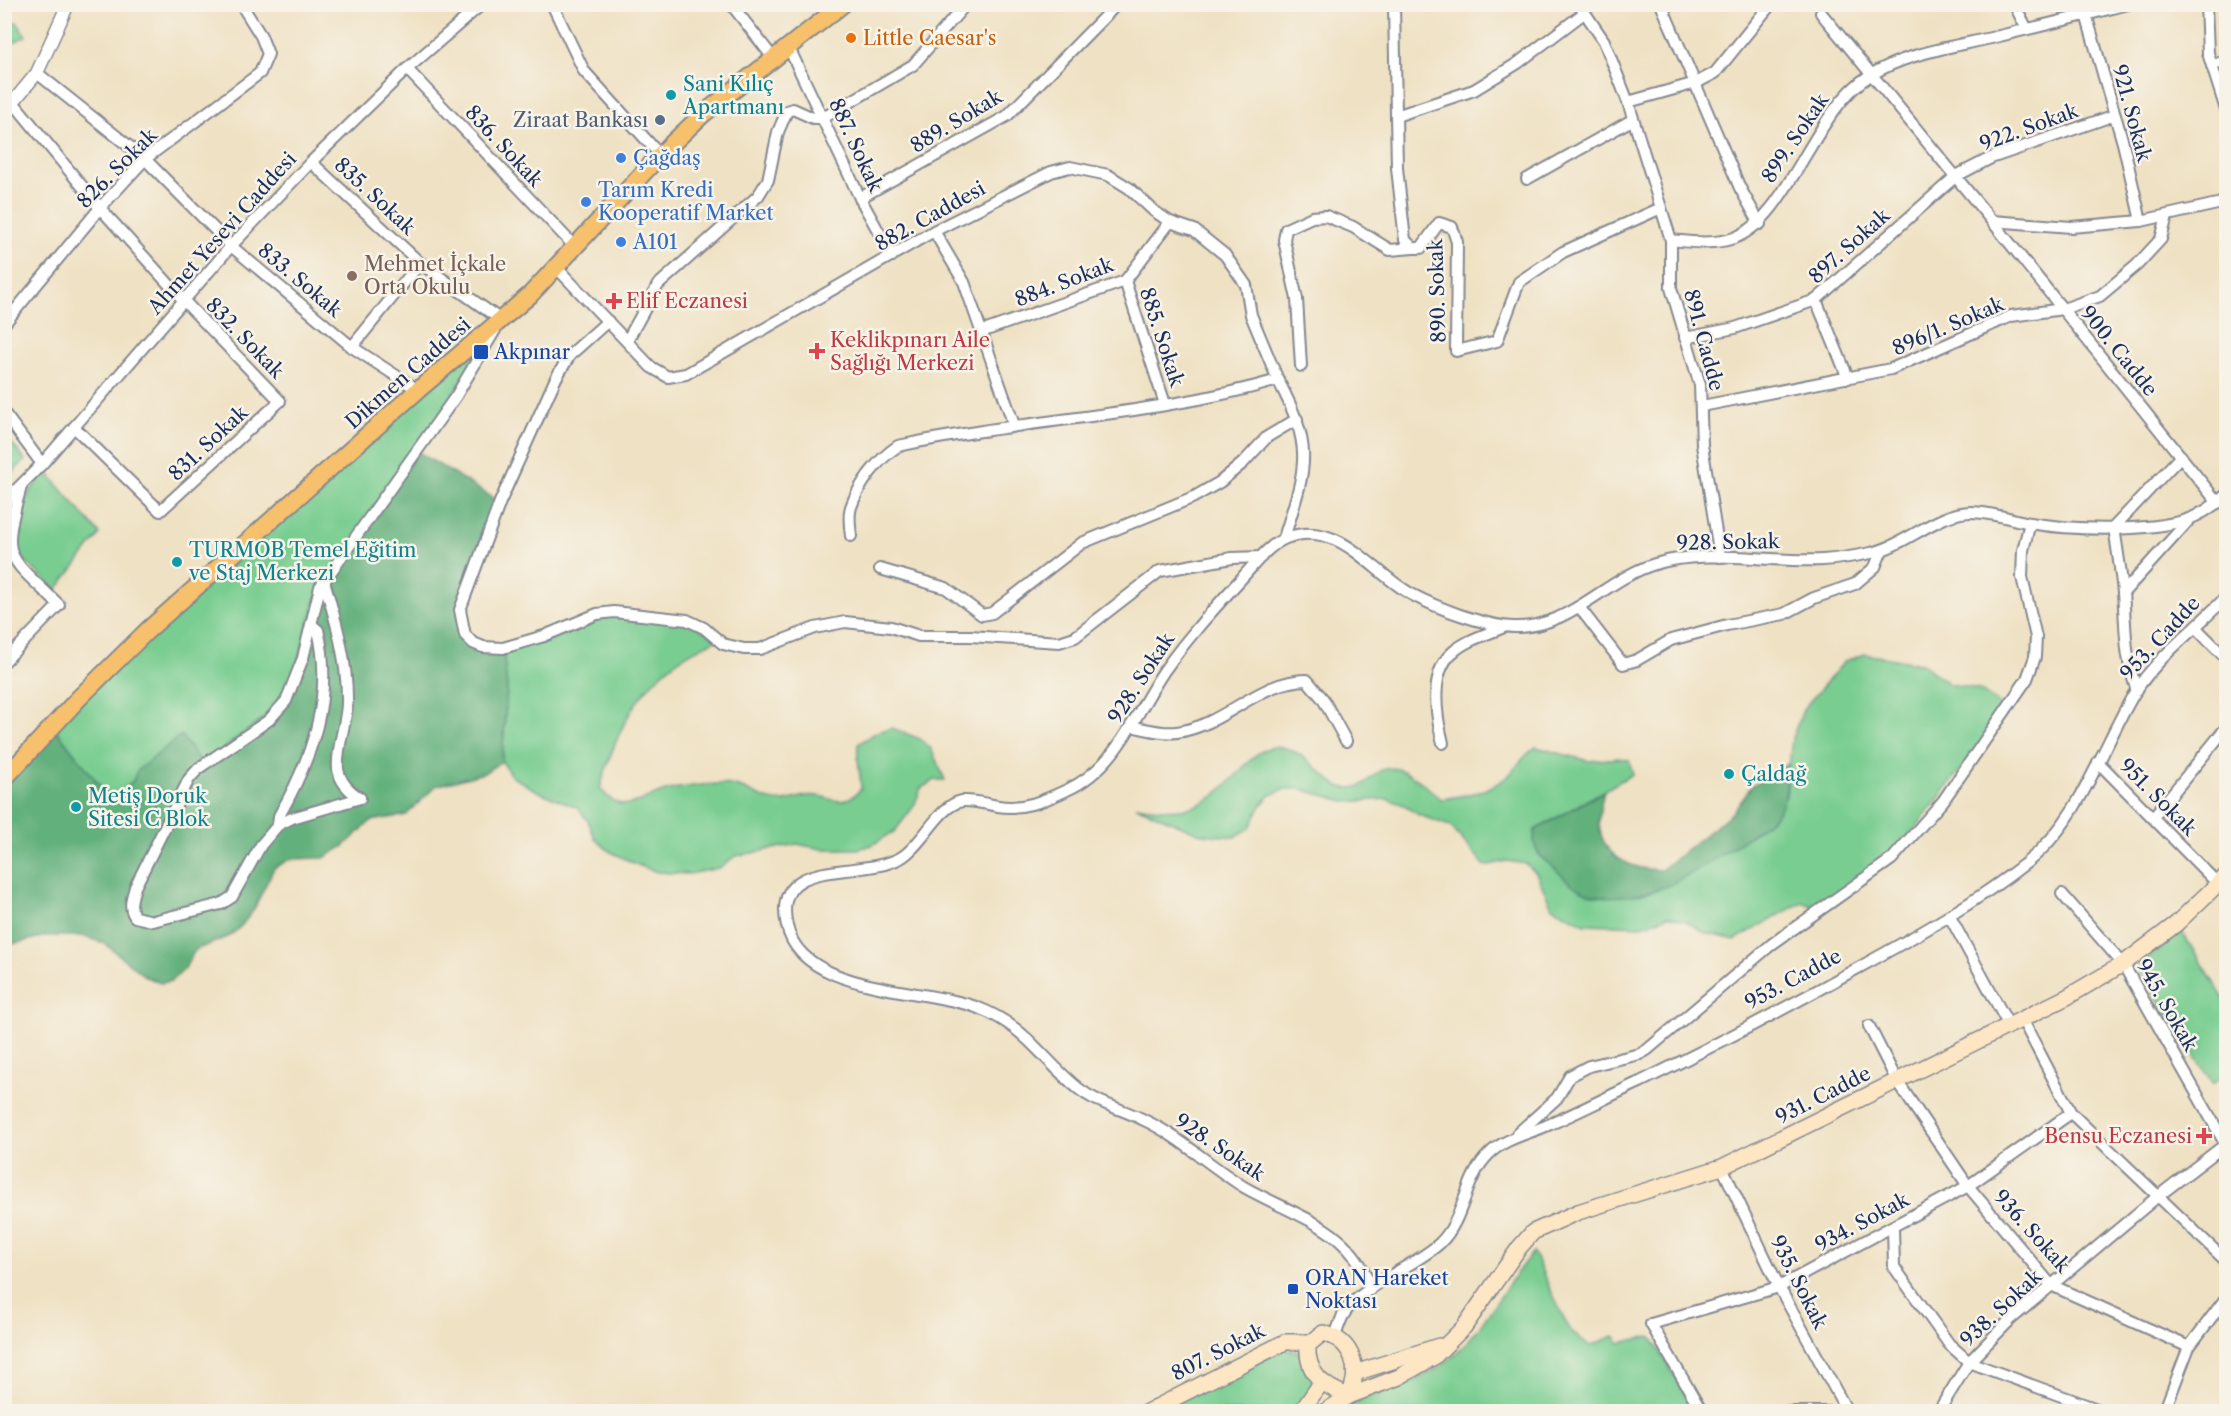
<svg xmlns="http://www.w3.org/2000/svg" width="2231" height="1416" viewBox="0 0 2231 1416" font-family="'Libre Caslon Text',serif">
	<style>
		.green { fill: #79cd91; stroke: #4a7e78; stroke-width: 1.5 }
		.forest { fill: #62b07b; stroke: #3e706c; stroke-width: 1.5 }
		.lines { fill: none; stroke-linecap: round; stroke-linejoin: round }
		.minor-casing { stroke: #858890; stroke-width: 14 }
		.tertiary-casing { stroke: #858890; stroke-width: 15 }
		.secondary-casing { stroke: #858890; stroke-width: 18 }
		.primary-casing { stroke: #858890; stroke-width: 20 }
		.minor { stroke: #fff; stroke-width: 10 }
		.tertiary { stroke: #fff; stroke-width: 12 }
		.secondary { stroke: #fce6c4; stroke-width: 15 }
		.primary { stroke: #f7c06c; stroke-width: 16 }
		.food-dot { fill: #e8710a; stroke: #f7f3e8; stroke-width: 2 }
		.culture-dot { fill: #0f9aa8; stroke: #f7f3e8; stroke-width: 2 }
		.service-dot { fill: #5c6f8a; stroke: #f7f3e8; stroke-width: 2 }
		.shop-dot { fill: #3f7fe0; stroke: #f7f3e8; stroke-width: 2 }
		.education-dot { fill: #8d6e63; stroke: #f7f3e8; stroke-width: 2 }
		.health-dot { fill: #e0444e; stroke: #f7f3e8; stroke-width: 2 }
		.transit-dot { fill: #1a4fb4; stroke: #f7f3e8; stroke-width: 2 }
		.labels { text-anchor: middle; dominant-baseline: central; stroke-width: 5; stroke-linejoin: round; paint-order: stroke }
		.food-label { font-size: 20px; fill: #c56008; stroke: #f7f3e8; text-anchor: start }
		.culture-label { font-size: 20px; fill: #0d838f; stroke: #f7f3e8; text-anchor: start }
		.street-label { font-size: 20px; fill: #1b2f5e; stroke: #f7f3e8 }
		.service-label { font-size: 20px; fill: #4e5e75; stroke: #f7f3e8; text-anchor: end }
		.shop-label { font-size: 20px; fill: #366cbe; stroke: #f7f3e8; text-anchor: start }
		.education-label { font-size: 20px; fill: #785e54; stroke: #f7f3e8; text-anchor: start }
		.health-label { font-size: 20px; fill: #be3a42; stroke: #f7f3e8; text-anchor: start }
		.transit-label { font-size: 20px; fill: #164399; stroke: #f7f3e8; text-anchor: start }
	</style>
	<rect width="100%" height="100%" fill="#f7f3e8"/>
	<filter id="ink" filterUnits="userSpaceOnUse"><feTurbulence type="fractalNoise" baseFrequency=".0167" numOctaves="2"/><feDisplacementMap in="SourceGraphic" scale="12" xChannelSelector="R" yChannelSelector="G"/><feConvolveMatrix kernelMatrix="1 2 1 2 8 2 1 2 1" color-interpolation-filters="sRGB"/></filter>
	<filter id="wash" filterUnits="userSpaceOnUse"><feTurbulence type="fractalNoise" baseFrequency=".008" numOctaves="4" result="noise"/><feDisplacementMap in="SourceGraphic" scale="24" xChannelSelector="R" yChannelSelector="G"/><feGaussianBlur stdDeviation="1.35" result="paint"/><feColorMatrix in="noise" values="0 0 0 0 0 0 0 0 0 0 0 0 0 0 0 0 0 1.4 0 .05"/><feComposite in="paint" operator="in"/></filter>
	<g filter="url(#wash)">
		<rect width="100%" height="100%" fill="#efe1c3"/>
		<g class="green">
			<polygon points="9,22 17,22 26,36 5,47 5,25"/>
			<polygon points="501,320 388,495 286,701 203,765 180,736 112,801 53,726"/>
			<polygon points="4,433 25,460 5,481 4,481"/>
			<path d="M46 471 100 534 56 591 15 551C14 513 22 499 46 471Z"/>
			<path d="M597 614 687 620 717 639C702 647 685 654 672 665 631 696 614 741 600 788 623 820 641 797 669 790 685 787 702 784 719 784 745 784 753 797 775 801 786 803 796 798 806 796 830 792 838 813 861 789 861 773 856 760 858 744L877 732 892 728 920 739 931 749 945 780H935L921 788 914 806 895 831 872 845 858 849H822L797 844 736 856 719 868 689 874 657 872 638 865 609 851 595 838 588 821 577 807 539 792 511 776 502 761 507 688 503 648Z"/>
			<path d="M1865 654 1923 664 1949 684 1978 689 2007 709 1892 859 1820 909 1802 902 1735 940 1705 933 1686 921 1667 916 1643 926 1585 924 1552 907 1536 873 1526 864 1507 861 1485 866 1450 826 1419 815 1404 805 1388 799 1348 802 1300 789H1285L1270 795 1260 807 1250 828 1235 837 1200 834 1136 806C1190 814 1204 810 1241 770 1248 762 1258 751 1269 748 1302 739 1325 787 1347 788 1363 789 1367 780 1378 772 1399 758 1427 787 1441 799 1466 796 1487 792 1507 777 1517 768 1521 757 1536 747L1589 761 1618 758 1629 760 1633 774 1535 830 1539 856 1590 894H1641L1786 797 1792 738 1804 708 1845 661Z"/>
			<polygon points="2182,932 2226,1002 2226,1074 2213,1084 2136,967"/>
			<path d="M1533 1252 1569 1329 1590 1346 1614 1336 1620 1343 1651 1336 1695 1411H1339C1369 1393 1406 1388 1436 1369 1479 1342 1500 1290 1533 1252Z"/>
			<polygon points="1286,1349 1308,1355 1321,1383 1301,1411 1147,1412"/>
		</g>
		<g class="forest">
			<polygon points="418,452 500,502 460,610 465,635 503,648 507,688 502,761 484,773 436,786 406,815 371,821 343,847 324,858 290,859 274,868 253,911 241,926 230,936 195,950 185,968 171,981 161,983 146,977 104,943 82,936 46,936 5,946 5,779 53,726 112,801 133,781 137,771 181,735 202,765 286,701 316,599"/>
			<path d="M1788 764C1786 780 1788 795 1780 809 1767 829 1691 875 1667 886 1647 895 1611 900 1590 894 1575 890 1564 877 1553 867 1539 856 1531 848 1535 830L1604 791C1602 801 1598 814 1599 824 1602 857 1632 870 1661 870L1733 812 1752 785Z"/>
		</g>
	</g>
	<g filter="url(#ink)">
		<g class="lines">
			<g class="minor-casing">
				<g id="minor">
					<polyline points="552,4 584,71 660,155"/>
					<polyline points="731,4 774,59"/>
					<polyline points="1394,4 1397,168 1405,240 1413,248 1421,248 1439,223 1452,227 1457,242 1456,351 1497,341 1519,282 1563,252 1661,208"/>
					<polyline points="1579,4 1604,41 1628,102 1671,240 1671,288 1700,385 1702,445 1720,557"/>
					<polyline points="1661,4 1740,188 1760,224"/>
					<polyline points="2014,4 2027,29"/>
					<polyline points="2083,4 2123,143 2141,221"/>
					<polyline points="2206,4 2208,53 2226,110"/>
					<polyline points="1821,13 1992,221 2218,503"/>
					<polyline points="789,48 860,198 892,256"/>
					<polyline points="2212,66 2226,60"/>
					<polyline points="407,69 574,246"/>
					<polyline points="37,73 145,159 231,246 352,347 418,390"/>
					<polyline points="13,102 100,208 184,301 280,401 160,511 74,427"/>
					<polyline points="1628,102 1696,83 1715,73 1771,4"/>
					<polyline points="1396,116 1474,90 1518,63 1584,13"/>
					<path d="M311 162 420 263 501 320 456 396 320 587 303 658 286 701 269 720 199 768 189 779 135 887C132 898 128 907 135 917L153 921 221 904 232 897 261 845 278 825 292 818 360 798"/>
					<polyline points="1527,179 1632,120"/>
					<polyline points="860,198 1007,116 1112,9"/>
					<polyline points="1992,221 2071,227 2141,221 2226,202"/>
					<polyline points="934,231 964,282 1014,425"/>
					<path d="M1671 240C1691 242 1714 245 1734 238 1789 218 1813 111 1869 76 1904 54 1951 47 1991 38 2037 27 2082 16 2128 4"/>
					<polyline points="556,267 651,367 668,377 686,374 934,231 1051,172 1070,167 1108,175 1129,188 1154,211 1170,222 1194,230 1225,255 1246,285 1251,315 1278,380"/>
					<polyline points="1125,281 1165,404"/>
					<polyline points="1816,300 1848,378"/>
					<polyline points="608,321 570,355 556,378 500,502 460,610 465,635 473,643 483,647 503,648 544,636 597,614 614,612 687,620 704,628 723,644 744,649 760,649 815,628 845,622 891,627 919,636 970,636 1059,642 1075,637 1160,571 1232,558 1261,557"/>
					<polyline points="4,324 100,208 145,159 260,73 268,54 261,36 241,4"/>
					<polyline points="981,332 1125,281 1170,222"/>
					<polyline points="1685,338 1735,328 1816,300 1956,176 1991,158 2115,115"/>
					<polyline points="627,341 658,285 758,196 768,180 778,132 787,111 793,109 813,118 823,118 913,65 966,4"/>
					<polyline points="352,347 420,263"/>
					<polyline points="1301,366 1297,299 1284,240 1286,229 1312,217 1326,216 1353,227 1390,250 1413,248"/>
					<polyline points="1702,406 1891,369 2011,316 2063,309 2100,296 2137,265 2161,239 2167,216"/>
					<polyline points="4,413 42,464"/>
					<polyline points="4,502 42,464 231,246 311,162 407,69 482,4"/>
					<path d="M851 536C850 526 848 516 851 507 859 484 878 459 898 446 1023 419 1155 416 1278 380 1315 450 1306 467 1284 538"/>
					<polyline points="880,569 946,588 982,615 992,613 1082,543 1194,497 1220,482 1243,463 1267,437 1297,419"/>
					<path d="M324 581C336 621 348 662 347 704 346 726 336 748 338 769 340 782 349 791 360 798"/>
					<polyline points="2123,593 2190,519"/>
					<polyline points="1579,607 1623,664 1637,660 1671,640 1727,625 1784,614 1814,598 1855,584 1875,567 1882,550"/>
					<polyline points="2196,628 2226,658"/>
					<path d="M4 662 59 605C7 554 0 561 21 487"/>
					<path d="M2137 690C2124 657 2126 627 2123 593 2121 571 2117 549 2114 527L2181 456"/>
					<path d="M1131 726C1146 729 1162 734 1177 732 1224 726 1259 680 1307 680L1323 699 1346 741"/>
					<path d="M1443 743C1436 716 1429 672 1453 652 1466 640 1488 634 1504 627"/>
					<polyline points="2098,762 2218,884"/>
					<polyline points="2154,816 2226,728"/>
					<path d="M278 825 279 816C312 758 334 697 318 630L312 625"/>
					<polyline points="2062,894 2123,964 2226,1145"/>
					<polyline points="1949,915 2009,1026"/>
					<polyline points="2022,1019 2071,1113 2226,1261"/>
					<polyline points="1869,1026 1897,1081 1968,1186 2051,1285 2189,1347"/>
					<polyline points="1517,1134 1557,1098 1570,1076 1589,1066 1640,1054 1647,1050 1772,944 1892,859 1943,801 2027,679 2035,657 2036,637 2022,577 2023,550 2030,523"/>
					<polyline points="1722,1167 1779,1287 1847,1411"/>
					<polyline points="1893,1227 1894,1267 1949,1344 1969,1362 2105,1412"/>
					<path d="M1370 1290C1366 1269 1355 1254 1339 1240 1312 1217 1275 1205 1244 1187 1211 1167 1179 1136 1144 1120 1123 1109 1098 1104 1079 1089 1041 1059 1027 1026 976 1007 923 987 802 994 787 926 770 853 863 881 902 857 923 844 939 805 962 801 974 800 986 804 998 806 1024 810 1043 801 1067 790 1117 767 1135 714 1164 671 1187 638 1214 609 1241 579 1254 565 1268 545 1286 538 1339 518 1371 572 1411 594 1437 608 1485 626 1514 627 1569 629 1605 579 1655 564 1709 548 1768 563 1823 560 1839 559 1856 556 1871 553 1905 546 1938 512 1971 512 1990 512 2010 519 2030 523 2070 530 2147 532 2186 520 2201 515 2215 505 2226 495"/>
					<path d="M1335 1336C1338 1329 1340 1320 1344 1314 1360 1286 1416 1266 1440 1243 1465 1219 1464 1178 1489 1154 1505 1138 1528 1134 1548 1125 1579 1112 1609 1096 1640 1082 1714 1046 1786 1008 1858 968 1916 936 1974 904 2026 863 2080 821 2101 749 2135 692 2158 656 2197 628 2226 597"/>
					<polyline points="1702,1412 1651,1324 1779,1287 1968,1186 2071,1113"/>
					<polyline points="1789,1412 1847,1412"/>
					<polyline points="1938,1412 1969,1362 2010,1320 2157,1197 2226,1144"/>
					<polyline points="2164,1412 2189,1347 2226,1298"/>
				</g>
			</g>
			<g class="tertiary-casing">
				<polyline id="tertiary" points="4,113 37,73 68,4"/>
			</g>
			<g class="secondary-casing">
				<g id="secondary">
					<path d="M1323 1333C1354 1341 1361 1370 1349 1396 1324 1387 1306 1374 1308 1345Z"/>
					<polyline points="1355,1373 1439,1346"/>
					<polyline points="1147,1412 1285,1342 1311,1342"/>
					<polyline points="1301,1412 1321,1383"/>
					<polyline points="1324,1412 1349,1396 1399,1377 1434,1357 1464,1327 1519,1248 1533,1232 1578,1212 1722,1167 2067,997 2123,964 2176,924 2226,876"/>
				</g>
			</g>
			<g class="primary-casing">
				<polyline id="primary" points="4,779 78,699 148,630 418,390 530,295 660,155 702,115 843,4"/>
			</g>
			<use href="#minor" class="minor"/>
			<use href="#tertiary" class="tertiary"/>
			<use href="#secondary" class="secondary"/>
			<use href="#primary" class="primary"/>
		</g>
	</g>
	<circle class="food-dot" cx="851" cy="38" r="6"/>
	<g class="culture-dot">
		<circle cx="671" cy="95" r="6"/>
		<circle cx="177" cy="562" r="6"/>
		<circle cx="1729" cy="774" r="6"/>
		<circle cx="76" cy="807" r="6"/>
	</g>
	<circle class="service-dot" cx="660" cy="120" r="6"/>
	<g class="shop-dot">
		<circle cx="621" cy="158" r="6"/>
		<circle cx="586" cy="202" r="6"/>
		<circle cx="621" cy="242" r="6"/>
	</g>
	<circle class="education-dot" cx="352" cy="276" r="6"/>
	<g class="health-dot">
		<path d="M611 292h6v6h6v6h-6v6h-6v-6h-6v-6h6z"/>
		<path d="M814 342h6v6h6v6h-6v6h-6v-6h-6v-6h6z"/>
		<path d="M2201 1127h6v6h6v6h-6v6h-6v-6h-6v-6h6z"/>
	</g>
	<g class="transit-dot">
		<rect x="473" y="344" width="16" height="16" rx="3"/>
		<rect x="1287" y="1283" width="12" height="12" rx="3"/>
	</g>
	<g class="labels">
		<g class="food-label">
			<text x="863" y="38">Little Caesar's</text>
		</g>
		<g class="culture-label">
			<text x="683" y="84">Sani Kılıç<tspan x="683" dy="23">Apartmanı</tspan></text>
			<text x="189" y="550">TURMOB Temel Eğitim<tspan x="189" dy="23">ve Staj Merkezi</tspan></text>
			<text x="1741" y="774">Çaldağ</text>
			<text x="88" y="796">Metiş Doruk<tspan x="88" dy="23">Sitesi C Blok</tspan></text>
		</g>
		<g class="street-label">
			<text transform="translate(2132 113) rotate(75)">921. Sokak</text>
			<text transform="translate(956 121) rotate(-31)">889. Sokak</text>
			<text transform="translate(2029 127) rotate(-20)">922. Sokak</text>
			<text transform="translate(1795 138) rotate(-56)">899. Sokak</text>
			<text transform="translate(856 145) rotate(65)">887. Sokak</text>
			<text transform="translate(504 146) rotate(47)">836. Sokak</text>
			<text transform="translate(117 168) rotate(-45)">826. Sokak</text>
			<text transform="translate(375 196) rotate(43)">835. Sokak</text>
			<text transform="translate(930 216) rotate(-29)">882. Caddesi</text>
			<text transform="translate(222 233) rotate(-48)">Ahmet Yesevi Caddesi</text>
			<text transform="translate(1849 246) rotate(-42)">897. Sokak</text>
			<text transform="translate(300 280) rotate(40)">833. Sokak</text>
			<text transform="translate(1064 282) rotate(-21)">884. Sokak</text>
			<text transform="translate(1437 291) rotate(-92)">890. Sokak</text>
			<text transform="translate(1948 326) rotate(-23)">896/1. Sokak</text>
			<text transform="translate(1162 337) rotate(72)">885. Sokak</text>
			<text transform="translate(245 338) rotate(46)">832. Sokak</text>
			<text transform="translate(1704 340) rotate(75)">891. Cadde</text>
			<text transform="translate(2119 351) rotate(51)">900. Cadde</text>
			<text transform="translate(408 373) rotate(-41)">Dikmen Caddesi</text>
			<text transform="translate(208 443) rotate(-43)">831. Sokak</text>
			<text transform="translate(1728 542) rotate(-1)">928. Sokak</text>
			<text transform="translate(2160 638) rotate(-47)">953. Cadde</text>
			<text transform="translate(1141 678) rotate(-57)">928. Sokak</text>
			<text transform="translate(2158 797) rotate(45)">951. Sokak</text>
			<text transform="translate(1793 979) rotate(-28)">953. Cadde</text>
			<text transform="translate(2167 1005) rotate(60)">945. Sokak</text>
			<text transform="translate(1823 1095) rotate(-27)">931. Cadde</text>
			<text transform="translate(1220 1147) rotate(34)">928. Sokak</text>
			<text transform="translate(1862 1222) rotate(-28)">934. Sokak</text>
			<text transform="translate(2032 1231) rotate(48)">936. Sokak</text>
			<text transform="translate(1799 1282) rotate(63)">935. Sokak</text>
			<text transform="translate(2001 1308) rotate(-43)">938. Sokak</text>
			<text transform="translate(1218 1352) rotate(-27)">807. Sokak</text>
		</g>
		<g class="service-label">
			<text x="648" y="120">Ziraat Bankası</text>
		</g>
		<g class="shop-label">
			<text x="633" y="158">Çağdaş</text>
			<text x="598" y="190">Tarım Kredi<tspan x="598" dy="23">Kooperatif Market</tspan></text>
			<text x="633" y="242">A101</text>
		</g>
		<g class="education-label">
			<text x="364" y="264">Mehmet İçkale<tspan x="364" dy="23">Orta Okulu</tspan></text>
		</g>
		<g class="health-label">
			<text x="626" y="301">Elif Eczanesi</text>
			<text x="830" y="340">Keklikpınarı Aile<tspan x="830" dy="23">Sağlığı Merkezi</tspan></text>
			<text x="2192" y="1136" text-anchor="end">Bensu Eczanesi</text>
		</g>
		<g class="transit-label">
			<text x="494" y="352">Akpınar</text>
			<text x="1305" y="1278">ORAN Hareket<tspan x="1305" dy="23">Noktası</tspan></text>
		</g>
	</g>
	<rect width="2231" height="1416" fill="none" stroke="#f7f3e8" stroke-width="24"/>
</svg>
